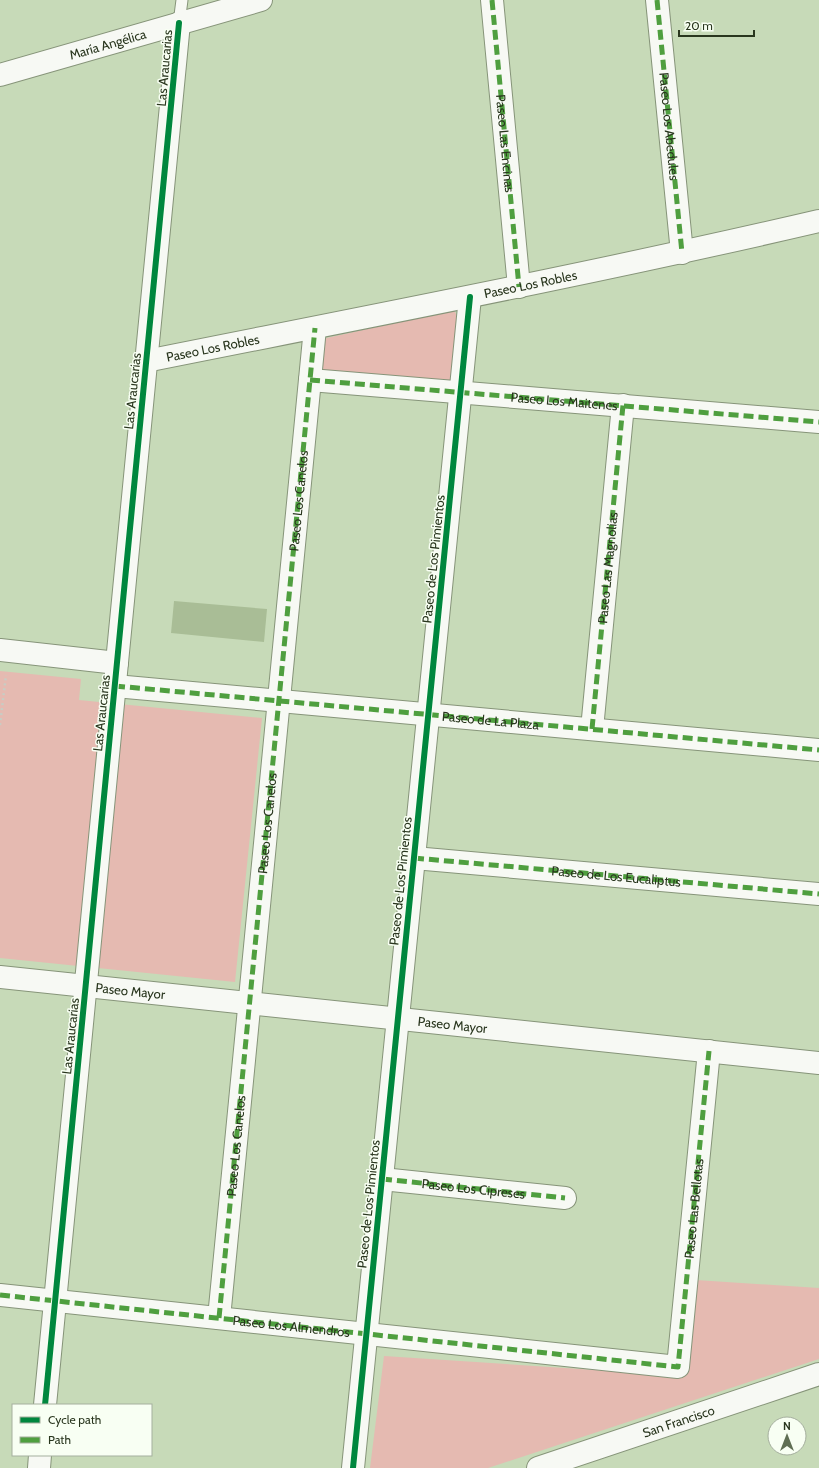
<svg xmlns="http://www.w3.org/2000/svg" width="819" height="1468" viewBox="0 0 819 1468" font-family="Cabin,sans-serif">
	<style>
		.green { fill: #e5bab1 }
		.building { fill: #a9bd96 }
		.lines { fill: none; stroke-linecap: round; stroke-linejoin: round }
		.service-casing { stroke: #869479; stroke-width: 13 }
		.minor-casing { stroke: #869479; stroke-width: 24 }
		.tertiary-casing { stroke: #869479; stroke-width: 24 }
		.path { stroke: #c8cdc4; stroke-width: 2.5; stroke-dasharray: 2 3; stroke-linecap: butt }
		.service { stroke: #f7f9f4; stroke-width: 11 }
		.minor { stroke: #f7f9f4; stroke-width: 22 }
		.tertiary { stroke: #f7f9f4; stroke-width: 22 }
		.quiet { stroke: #4f9f3f; stroke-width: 5; stroke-dasharray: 10 5; stroke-linecap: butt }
		.cycleway-casing { stroke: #f8fff3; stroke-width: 8 }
		.cycleway { stroke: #00873e; stroke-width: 6 }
		.labels { text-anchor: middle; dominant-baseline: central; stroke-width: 3; stroke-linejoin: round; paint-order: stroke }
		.street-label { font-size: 13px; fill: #29361e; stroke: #f8fff3 }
	</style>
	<rect width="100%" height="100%" fill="#c7dab8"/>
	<g class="green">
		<polygon points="454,310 458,318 453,384 318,375 322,339"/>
		<polygon points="0,671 81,679 79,700 262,718 235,982 0,958"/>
		<polygon points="696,1280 819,1288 819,1359 488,1468 370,1468 384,1356 686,1376"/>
	</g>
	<polygon class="building" points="174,601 267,609 264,642 171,633"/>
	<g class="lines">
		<g class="service-casing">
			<polyline id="service" points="179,23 182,0"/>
		</g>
		<g class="minor-casing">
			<g id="minor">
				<path id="s1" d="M492 0 519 287"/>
				<polyline points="657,0 682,253"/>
				<path id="s2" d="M146 361C371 316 596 273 819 221"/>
				<path id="s3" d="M310 380 819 422"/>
				<polyline points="0,650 117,663"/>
				<polyline points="115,686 819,750"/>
				<path id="s4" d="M592 729 623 405"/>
				<polyline points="414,858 819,894"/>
				<path id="s5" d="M0 977 819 1063"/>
				<polyline points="382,1179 565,1198"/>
				<path id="s6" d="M0 1295 678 1367 709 1051"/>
				<path id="s7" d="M219 1318 315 328"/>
				<polyline points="45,1405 179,23"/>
				<polyline points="39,1468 40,1455"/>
				<polyline points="353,1468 470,297"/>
				<path id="s8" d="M538 1468 819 1374"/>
			</g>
		</g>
		<g class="tertiary-casing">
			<g id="tertiary">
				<path id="s9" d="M0 75 261 0"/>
			</g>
		</g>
		<polyline class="path" points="0,725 6,675"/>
		<use href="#service" class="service"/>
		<use href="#minor" class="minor"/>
		<use href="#tertiary" class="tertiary"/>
		<g class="quiet">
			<polyline points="492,0 519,287"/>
			<path id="s10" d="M657 0 682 253"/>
			<polyline points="310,380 819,422"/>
			<path id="s11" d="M115 686 819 750"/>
			<polyline points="592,729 623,405"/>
			<path id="s12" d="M414 858 819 894"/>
			<path id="s13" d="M382 1179 565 1198"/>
			<polyline points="0,1295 678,1367 709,1051"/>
			<polyline points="219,1318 315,328"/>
		</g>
		<g class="cycleway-casing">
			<g id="cycleway">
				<polyline points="45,1405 179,23"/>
				<polyline points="353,1468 470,297"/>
			</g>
		</g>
		<use href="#cycleway" class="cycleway"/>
	</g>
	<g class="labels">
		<g class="street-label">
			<text stroke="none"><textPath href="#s9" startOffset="112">María Angélica</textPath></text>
			<text transform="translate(164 68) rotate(-85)">Las Araucarias</text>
			<text stroke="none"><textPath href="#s10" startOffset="127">Paseo Los Abedules</textPath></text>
			<text stroke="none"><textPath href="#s1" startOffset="144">Paseo Las Encinas</textPath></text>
			<text stroke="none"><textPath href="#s2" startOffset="392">Paseo Los Robles</textPath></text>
			<text stroke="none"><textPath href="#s2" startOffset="68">Paseo Los Robles</textPath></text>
			<text transform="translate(132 391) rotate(-84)">Las Araucarias</text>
			<text stroke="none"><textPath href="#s3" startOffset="255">Paseo Los Maitenes</textPath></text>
			<text stroke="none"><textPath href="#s7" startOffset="821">Paseo Los Canelos</textPath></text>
			<text transform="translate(433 559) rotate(-84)">Paseo de Los Pimientos</text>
			<text stroke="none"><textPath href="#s4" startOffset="162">Paseo Las Magnolias</textPath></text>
			<text transform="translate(101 713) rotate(-84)">Las Araucarias</text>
			<text stroke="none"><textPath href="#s11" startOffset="377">Paseo de La Plaza</textPath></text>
			<text stroke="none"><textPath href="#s7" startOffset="497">Paseo Los Canelos</textPath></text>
			<text stroke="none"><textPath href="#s12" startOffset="203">Paseo de Los Eucaliptus</textPath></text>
			<text transform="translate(400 881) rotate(-84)">Paseo de Los Pimientos</text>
			<text stroke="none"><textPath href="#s5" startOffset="131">Paseo Mayor</textPath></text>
			<text stroke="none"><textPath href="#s5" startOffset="455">Paseo Mayor</textPath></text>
			<text transform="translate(70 1036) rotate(-84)">Las Araucarias</text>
			<text stroke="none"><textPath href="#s7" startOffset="173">Paseo Los Canelos</textPath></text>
			<text stroke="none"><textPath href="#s13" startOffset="92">Paseo Los Cipreses</textPath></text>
			<text transform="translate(368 1204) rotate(-84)">Paseo de Los Pimientos</text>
			<text stroke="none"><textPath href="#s6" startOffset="841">Paseo Las Bellotas</textPath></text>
			<text stroke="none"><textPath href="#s6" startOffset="293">Paseo Los Almendros</textPath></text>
			<text stroke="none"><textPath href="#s8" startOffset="148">San Francisco</textPath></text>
		</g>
	</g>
	<rect x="12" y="1404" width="140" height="52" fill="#f8fff3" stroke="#a5af9e"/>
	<rect x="20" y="1417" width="20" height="6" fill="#00873e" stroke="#a5af9e"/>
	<text x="48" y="1424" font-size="12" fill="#29361e">Cycle path</text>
	<rect x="20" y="1437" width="20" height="6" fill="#4f9f3f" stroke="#a5af9e"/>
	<text x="48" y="1444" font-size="12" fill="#29361e">Path</text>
	<g transform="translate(787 1436)"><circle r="19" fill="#f8fff3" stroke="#a5af9e"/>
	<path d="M0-3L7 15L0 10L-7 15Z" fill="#606f54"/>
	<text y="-6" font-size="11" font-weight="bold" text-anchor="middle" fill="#29361e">N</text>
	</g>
	<path d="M679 30v6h75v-6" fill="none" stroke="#29361e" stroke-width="2"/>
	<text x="685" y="30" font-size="12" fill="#29361e" stroke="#f8fff3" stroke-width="3" paint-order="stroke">20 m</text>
</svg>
